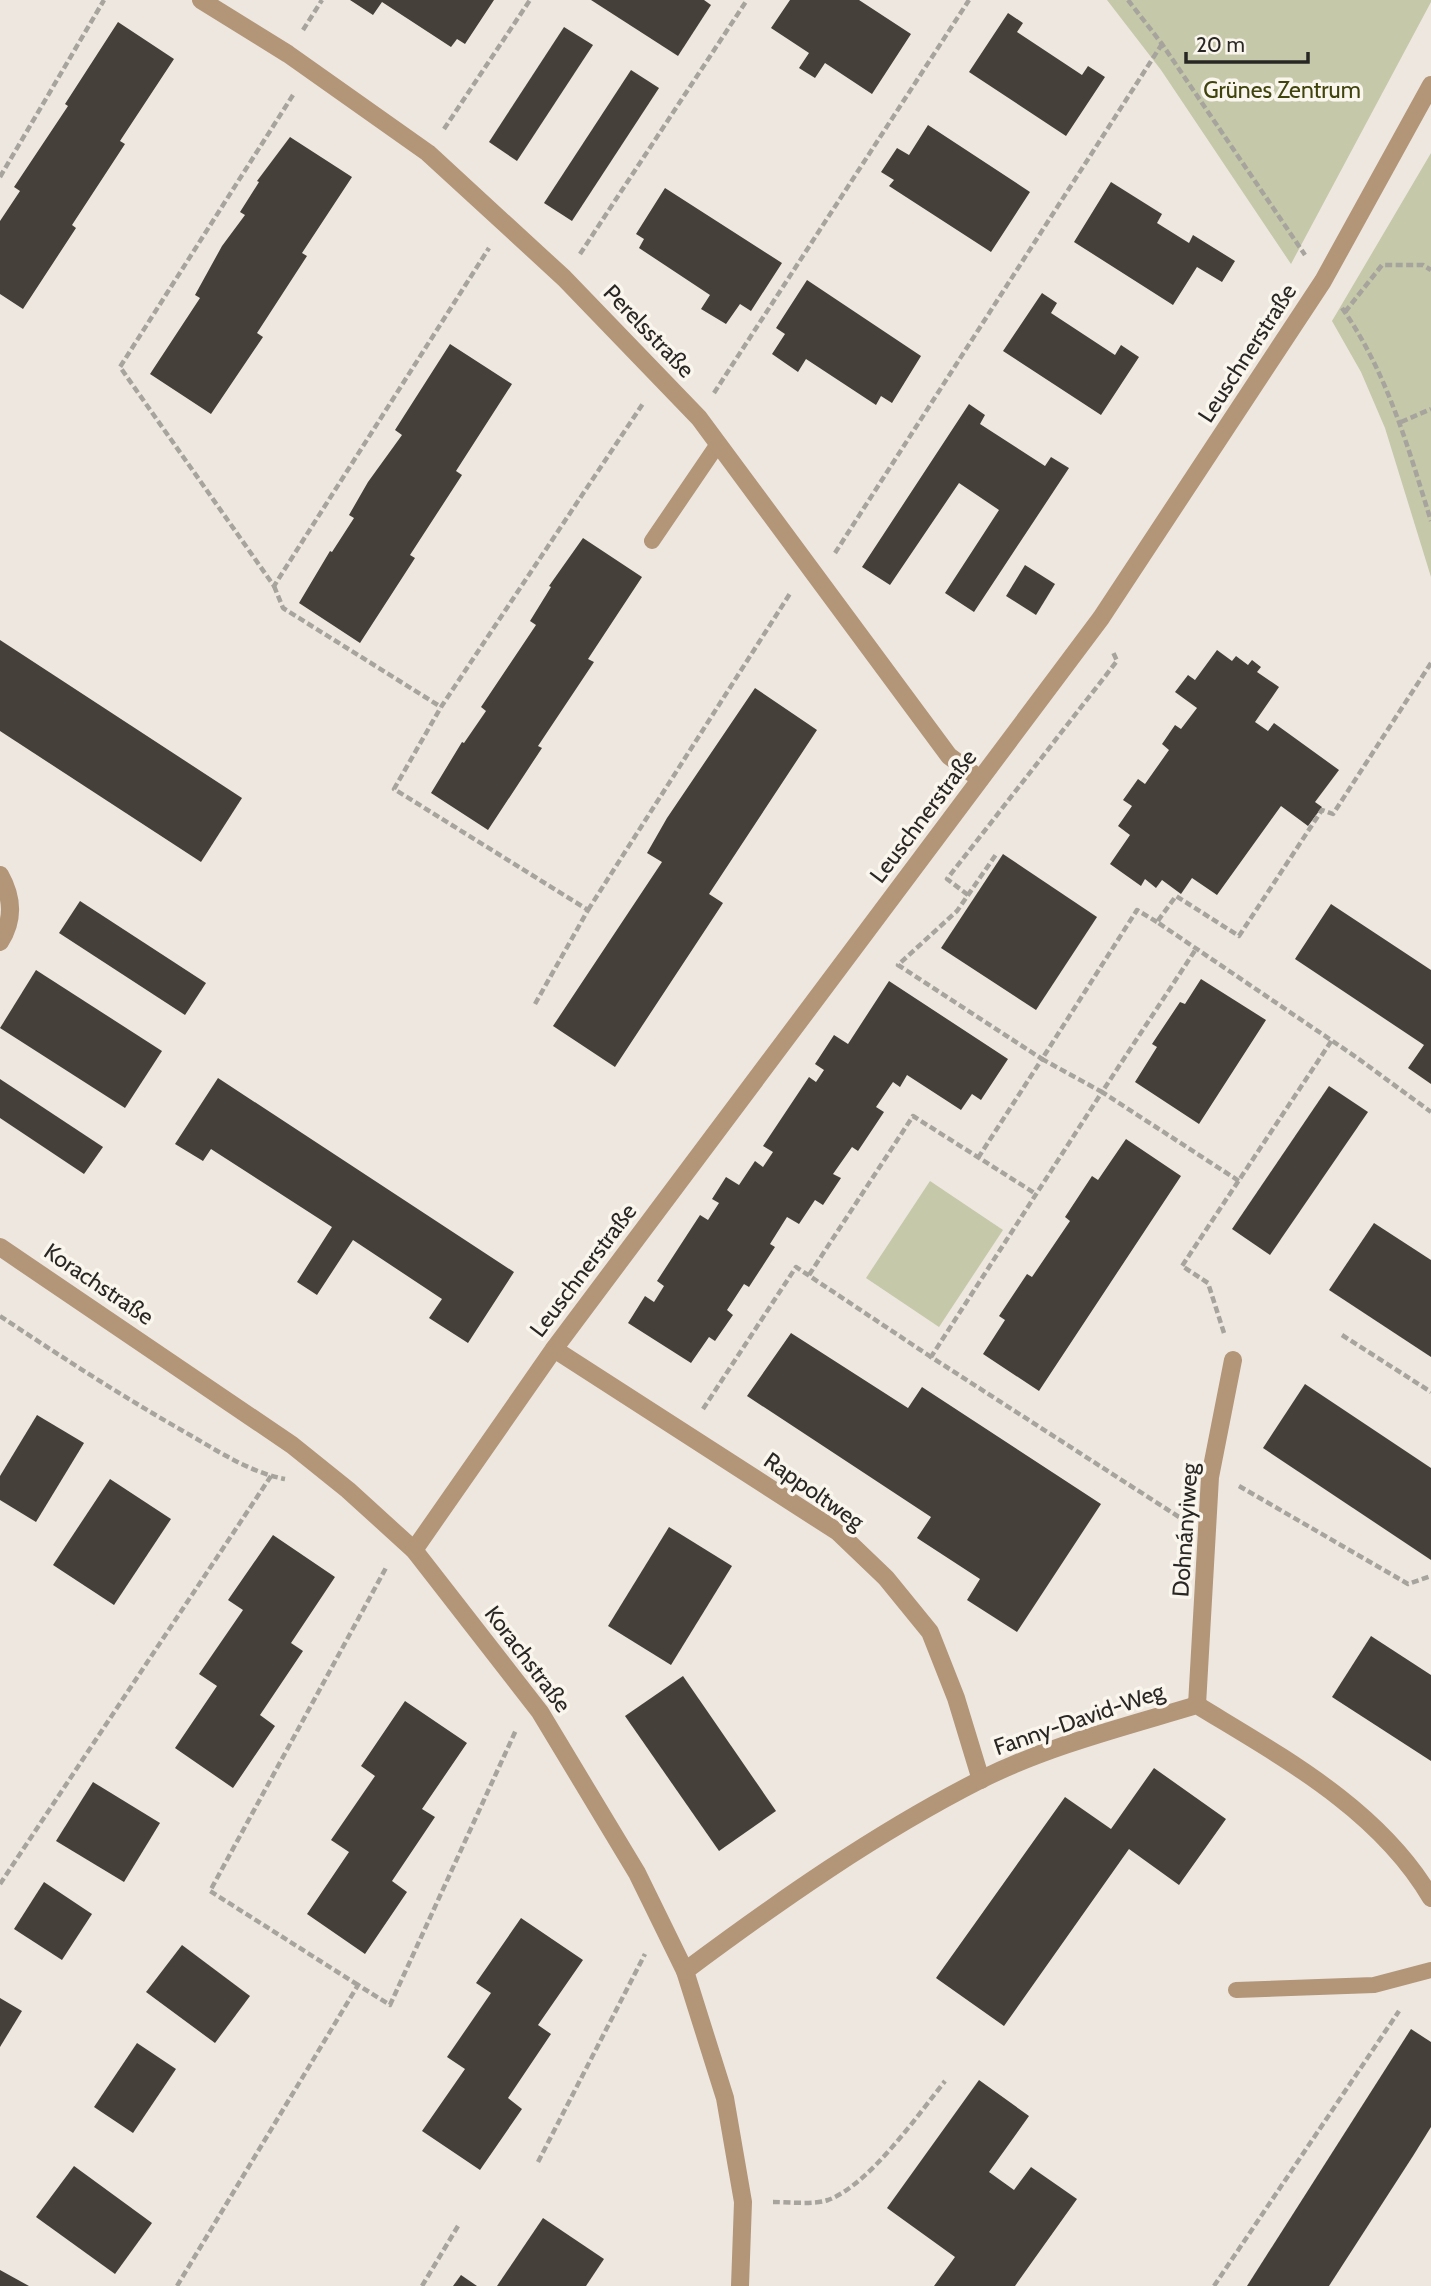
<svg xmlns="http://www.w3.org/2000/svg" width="1431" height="2286" viewBox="0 0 1431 2286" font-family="Cabin,sans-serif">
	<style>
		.green { fill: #c5c8a9 }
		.building { fill: #45413a }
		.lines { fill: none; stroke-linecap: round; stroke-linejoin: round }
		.path { stroke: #a7a39d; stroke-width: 4.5; stroke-dasharray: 7 3.5; stroke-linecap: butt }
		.lane { stroke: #b39578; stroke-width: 16 }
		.street { stroke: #b39578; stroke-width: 18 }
		.labels { text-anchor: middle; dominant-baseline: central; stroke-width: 7; stroke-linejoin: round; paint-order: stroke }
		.park-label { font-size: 23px; fill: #41430d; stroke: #faf5ed }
		.street-label { font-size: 23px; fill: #292724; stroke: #faf5ed }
	</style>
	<rect width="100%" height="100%" fill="#ede7e0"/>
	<g class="green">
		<polygon points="1107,0 1431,0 1431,2 1291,264 1161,70"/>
		<polygon points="1431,153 1431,577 1385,428 1361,372 1332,321"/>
		<polygon points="930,1181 1003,1230 939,1327 866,1278"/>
	</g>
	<g class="building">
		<polygon points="350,0 494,0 465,44 457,39 451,47 382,2 373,15"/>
		<polygon points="591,0 704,0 711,5 678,56"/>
		<polygon points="790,0 859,0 911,34 872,94 825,63 815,78 799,68 809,53 771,28"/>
		<polygon points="1008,13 1023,23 1017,32 1082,75 1088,66 1105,77 1066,136 969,72"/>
		<polygon points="118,22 174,59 120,141 125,144 72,225 76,228 23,309 0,294 0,221 20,191 14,187 68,106 65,104"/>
		<polygon points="564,27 593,45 517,161 489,142"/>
		<polygon points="631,70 659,88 572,221 544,203"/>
		<polygon points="928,125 1030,192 991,252 889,186 894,180 881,172 897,148 909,155"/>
		<polygon points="290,137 352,177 302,253 307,256 257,333 263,337 211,414 150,374 200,298 195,295 222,246 245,215 240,212 259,182 257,181"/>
		<polygon points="1111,182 1162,214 1157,223 1189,243 1193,235 1235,261 1222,282 1197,267 1173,305 1074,242"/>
		<polygon points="665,188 782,263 751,311 740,304 726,324 701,309 710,295 639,248 644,239 636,234"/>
		<polygon points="807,280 921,356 892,403 881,396 876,405 806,359 798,372 772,354 785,334 776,328"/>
		<polygon points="1042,293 1057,303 1051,313 1115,355 1121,345 1139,357 1101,415 1003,351"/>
		<polygon points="450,344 512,384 456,471 462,475 410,555 415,558 360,643 299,603 330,551 332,552 354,518 349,515 368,482 402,435 395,430"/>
		<polygon points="969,404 985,415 980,424 1045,466 1051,457 1069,468 974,612 945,593 999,510 959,483 890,585 862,567"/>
		<polygon points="583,538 642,577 588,659 594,662 538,746 542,748 488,830 431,793 462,742 464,743 486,711 481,707 536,625 530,621 551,587 549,586"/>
		<polygon points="1025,565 1055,584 1036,615 1006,596"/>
		<polygon points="0,640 242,798 201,862 0,731"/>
		<polygon points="1217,650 1232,661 1236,656 1248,665 1252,660 1261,667 1257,672 1279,687 1255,722 1268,731 1274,723 1339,770 1315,802 1322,807 1308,826 1281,806 1217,895 1192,878 1181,894 1162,880 1156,888 1145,879 1141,886 1110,864 1130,835 1118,826 1132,806 1123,800 1138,779 1145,784 1169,750 1162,744 1175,725 1181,729 1197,708 1175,692 1188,675 1195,680"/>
		<polygon points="755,688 817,730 709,894 723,903 615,1067 553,1026 662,862 647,853 667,818"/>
		<polygon points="1003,854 1097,917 1036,1010 941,948"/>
		<polygon points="80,901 206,983 185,1015 59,933"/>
		<polygon points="1331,904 1431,970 1431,1084 1408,1068 1424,1045 1295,959"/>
		<polygon points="36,970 162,1051 125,1108 0,1028"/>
		<polygon points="1201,979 1266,1020 1199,1124 1135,1082 1157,1047 1152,1044 1180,1002 1185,1004"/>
		<polygon points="889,981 1008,1059 981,1100 972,1094 961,1110 907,1075 900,1087 893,1082 876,1107 884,1112 858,1151 852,1147 833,1174 841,1178 823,1205 815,1200 799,1224 787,1217 770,1244 775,1247 749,1287 744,1284 727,1310 733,1315 715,1341 709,1337 691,1363 628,1323 645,1296 654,1302 664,1286 657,1281 700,1215 708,1220 719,1203 712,1199 726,1177 739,1185 755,1161 763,1167 773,1152 763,1146 809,1077 816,1082 824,1070 815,1064 834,1035 848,1044"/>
		<polygon points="218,1078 514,1272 468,1343 429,1318 442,1299 353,1240 317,1295 297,1282 332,1227 211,1149 203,1161 175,1144"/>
		<polygon points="0,1079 103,1147 84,1174 0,1118"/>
		<polygon points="1329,1086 1368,1112 1270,1255 1232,1229"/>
		<polygon points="1126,1139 1181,1176 1039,1391 983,1354 1005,1320 999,1316 1027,1274 1032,1277 1070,1221 1065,1217 1092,1176 1098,1180"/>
		<polygon points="1374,1223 1431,1260 1431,1357 1329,1290"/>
		<polygon points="791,1333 908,1408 922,1387 1101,1504 1017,1632 967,1600 980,1579 917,1538 931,1517 747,1396"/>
		<polygon points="1305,1384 1431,1468 1431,1560 1263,1448"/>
		<polygon points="37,1415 84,1443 36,1522 0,1500 0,1476"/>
		<polygon points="110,1479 171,1519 114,1605 53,1565"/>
		<polygon points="669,1527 732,1566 671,1665 608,1626"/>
		<polygon points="273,1535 335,1577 291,1643 303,1651 260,1715 275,1726 233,1788 175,1748 217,1686 199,1674 243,1610 228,1600"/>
		<polygon points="1371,1636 1431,1675 1431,1761 1332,1697"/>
		<polygon points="683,1676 776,1811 719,1851 625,1716"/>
		<polygon points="405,1701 467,1743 422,1809 435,1817 392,1881 407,1892 365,1954 307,1914 349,1852 331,1840 375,1776 361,1766"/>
		<polygon points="1154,1768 1226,1819 1179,1885 1129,1849 1004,2026 936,1978 1065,1797 1111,1829"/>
		<polygon points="93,1782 160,1823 124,1882 56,1841"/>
		<polygon points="44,1882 92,1914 62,1960 14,1929"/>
		<polygon points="521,1918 583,1960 538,2025 551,2034 508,2098 522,2109 480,2170 422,2131 465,2069 447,2057 491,1993 476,1983"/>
		<polygon points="182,1945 250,1996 215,2043 146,1992"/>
		<polygon points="0,1998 22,2011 0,2047"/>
		<polygon points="1411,2029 1431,2042 1431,2127 1413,2156 1329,2286 1247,2286"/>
		<polygon points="137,2043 176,2069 133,2133 94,2107"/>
		<polygon points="979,2080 1029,2116 989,2172 1014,2190 1031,2167 1077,2199 1015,2286 934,2286 955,2257 887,2208"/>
		<polygon points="74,2166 152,2223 115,2274 36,2217"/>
		<polygon points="543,2218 604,2259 586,2286 497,2286"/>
		<polygon points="0,2270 29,2286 0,2286"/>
		<polygon points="461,2275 477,2286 453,2286"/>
	</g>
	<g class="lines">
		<g class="path">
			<polyline points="1128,0 1162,44 1305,255"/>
			<polyline points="303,30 322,0"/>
			<polyline points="293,95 120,367 274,586 489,248"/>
			<polyline points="444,129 530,0"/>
			<polyline points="0,177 104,0"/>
			<polyline points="580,254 747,0"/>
			<path d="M1342 308C1387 372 1408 447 1431 521"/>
			<polyline points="1345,312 1382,265 1423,265 1431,270"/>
			<polyline points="714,393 969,0"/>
			<polyline points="1401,422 1431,409"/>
			<polyline points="835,553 1162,44"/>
			<polyline points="274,586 283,608 441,707"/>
			<polyline points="1431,663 1333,814 1322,810 1239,936 1176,896 1157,922 1356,1057 1431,1112"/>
			<polyline points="968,895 947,879 1117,661 1113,652"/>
			<polyline points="588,910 791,592"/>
			<polyline points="1157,922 1137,910 1042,1059 1102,1092 1196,949"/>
			<polyline points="535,1004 588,910 394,789 441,707 644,402"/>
			<polyline points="978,1158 1042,1059 898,965 957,911 997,853"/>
			<polyline points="809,1275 913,1116 1036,1194"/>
			<path d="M0 1316C60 1356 120 1395 183 1431 215 1449 248 1472 285 1479"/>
			<polyline points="1224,1333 1208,1283 1182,1266 1332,1040"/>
			<polyline points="1342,1335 1431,1392"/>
			<polyline points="703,1409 796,1267 931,1357"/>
			<polyline points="1239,1486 1408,1584 1431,1576"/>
			<polyline points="1179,1517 931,1357 1102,1092 1239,1181"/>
			<polyline points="0,1884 271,1476"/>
			<polyline points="358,1985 210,1891 387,1566"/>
			<polyline points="538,2162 645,1954"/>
			<path d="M773 2202C790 2202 813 2205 828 2200 869 2185 918 2115 945 2081"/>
			<polyline points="177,2286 358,1985 390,2005 516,1730"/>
			<polyline points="422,2286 458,2226"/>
			<polyline points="1214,2286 1399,2011"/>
		</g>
		<g class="lane">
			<polyline points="652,541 718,444"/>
			<polyline points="1236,1990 1374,1985 1431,1970"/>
		</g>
		<g class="street">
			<polyline points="201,0 288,54 428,153 564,278 699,418 949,756 980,779"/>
			<path d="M0 875C13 898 14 920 0 942"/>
			<polyline points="0,1247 292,1445 348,1490 414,1550 540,1712 637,1873 685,1971 725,2098 743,2202 740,2286"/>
			<polyline points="554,1349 838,1532 886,1578 930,1632 956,1698 981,1780"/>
			<polyline points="414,1550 554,1349 1101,618 1323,281 1431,85"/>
			<polyline points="1197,1705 1210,1477 1233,1360"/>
			<path d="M685 1971C779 1901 876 1833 980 1780 1048 1746 1124 1727 1197 1705 1282 1757 1379 1809 1431 1898"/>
		</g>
	</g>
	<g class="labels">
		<g class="park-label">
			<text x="1282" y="90">Grünes Zentrum</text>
		</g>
		<g class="street-label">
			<text transform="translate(649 331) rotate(46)">Perelsstraße</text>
			<text transform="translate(1247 353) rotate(-57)">Leuschnerstraße</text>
			<text transform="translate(923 816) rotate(-53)">Leuschnerstraße</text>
			<text transform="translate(583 1270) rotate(-53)">Leuschnerstraße</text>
			<text transform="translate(99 1284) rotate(34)">Korachstraße</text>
			<text transform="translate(814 1491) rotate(35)">Rappoltweg</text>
			<text transform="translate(1185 1530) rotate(-86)">Dohnányiweg</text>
			<text transform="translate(528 1659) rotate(53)">Korachstraße</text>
			<text transform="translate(1079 1719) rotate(-19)">Fanny-David-Weg</text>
		</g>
	</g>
	<path d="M1186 52v10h122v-10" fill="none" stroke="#292724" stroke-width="3.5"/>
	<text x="1196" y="52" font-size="21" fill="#292724" stroke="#faf5ed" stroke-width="5" paint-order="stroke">20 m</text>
</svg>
